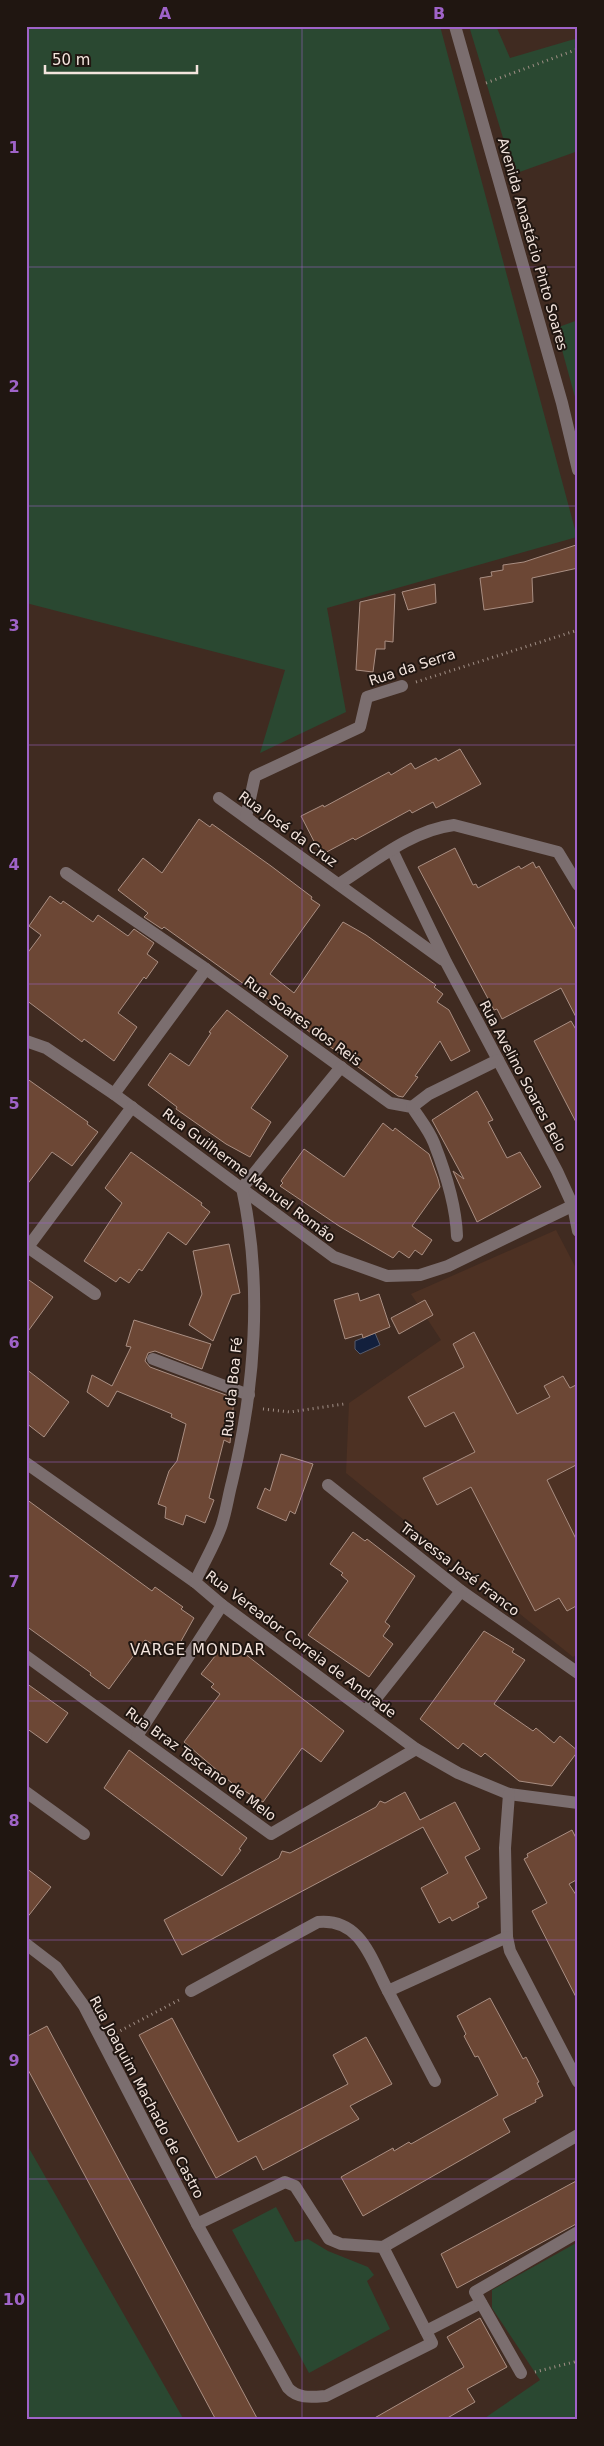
<svg xmlns="http://www.w3.org/2000/svg" width="604" height="2446" viewBox="0 0 604 2446" font-family="'DejaVu Sans',sans-serif">
	<style>
		.built { fill: #4d3123 }
		.green { fill: #2a4831 }
		.water { fill: #13203d; stroke: #565b6d }
		.building { fill: #6c4735; stroke: #a98e82 }
		.lines { fill: none; stroke-linecap: round; stroke-linejoin: round }
		.path { stroke: #a08f86; stroke-width: 3; stroke-dasharray: 1 4; stroke-linecap: butt }
		.minor { stroke: #7b6e6f; stroke-width: 12 }
		.grid { fill: none; stroke: #9f63c8; stroke-width: 1; stroke-opacity: 0.55 }
		.labels { text-anchor: middle; dominant-baseline: central; stroke-width: 4; stroke-linejoin: round; paint-order: stroke }
		.street-label { font-size: 14px; fill: #f3e4dd; stroke: #201611 }
		.neighbourhood-label { font-size: 15px; letter-spacing: 1px; fill: #f3e4dd; stroke: #201611 }
		.neatline { fill: none; stroke: #9f63c8; stroke-width: 2 }
		.grid-label { font-size: 16px; text-anchor: middle; font-weight: bold; fill: #9f63c8 }
	</style>
	<rect width="100%" height="100%" fill="#402b21"/>
	<polygon class="built" points="556,1230 578,1272 578,1654 573,1657 346,1473 349,1403 441,1340 411,1294"/>
	<g class="green">
		<polygon points="26,26 440,26 577,537 327,608 346,712 260,753 285,670 26,603"/>
		<polygon points="469,26 496,26 510,58 578,38 578,151 514,174"/>
		<polygon points="578,320 578,408 556,328"/>
		<polygon points="26,2143 184,2420 26,2420"/>
		<polygon points="276,2207 295,2242 308,2239 328,2251 368,2267 374,2275 367,2281 390,2329 309,2373 232,2230"/>
		<polygon points="578,2242 578,2420 482,2420 540,2380 492,2308 492,2290"/>
	</g>
	<polygon class="water" points="375,1333 380,1345 360,1354 355,1349 355,1341"/>
	<g class="building">
		<polygon points="576,545 578,568 532,578 533,602 484,610 480,578 492,576 491,572 503,570 503,565 524,562"/>
		<polygon points="435,584 436,603 408,610 402,592"/>
		<polygon points="395,594 393,642 385,641 385,649 376,649 373,672 356,670 360,602"/>
		<polygon points="460,749 481,784 436,808 433,802 412,813 410,810 355,840 353,838 321,855 301,816 323,805 324,807 389,772 391,775 411,763 415,769 436,758 438,761"/>
		<polygon points="199,819 210,827 212,824 271,866 312,897 311,899 320,905 270,974 294,993 343,922 366,935 436,985 434,987 443,994 437,1002 449,1010 470,1051 451,1061 440,1041 415,1076 418,1077 403,1097 398,1096 289,1017 280,1008 249,985 248,987 164,927 162,929 144,917 148,913 118,890 143,858 162,873"/>
		<polygon points="455,848 473,885 476,884 478,888 519,866 521,869 533,862 536,868 539,866 578,934 578,1021 561,988 502,1019 497,1009 494,1010 418,867"/>
		<polygon points="50,896 61,904 63,901 93,922 98,915 128,936 134,929 154,943 147,954 158,962 146,979 144,977 118,1013 137,1027 114,1061 84,1039 82,1042 26,1000 26,955 41,935 29,926"/>
		<polygon points="227,1010 288,1056 251,1108 271,1122 250,1157 226,1144 176,1109 177,1107 148,1085 170,1053 189,1066 211,1033 209,1032"/>
		<polygon points="571,1021 578,1033 578,1126 534,1041"/>
		<polygon points="26,1078 88,1122 87,1124 98,1132 72,1166 52,1152 26,1186"/>
		<polygon points="477,1091 493,1120 488,1122 507,1158 520,1152 541,1187 477,1222 453,1171 464,1179 432,1120"/>
		<polygon points="383,1123 393,1131 395,1128 429,1154 438,1179 440,1187 412,1226 432,1240 422,1255 415,1250 409,1258 399,1251 393,1258 339,1226 280,1186 283,1183 281,1181 304,1149 344,1177"/>
		<polygon points="131,1152 202,1203 201,1205 210,1212 186,1245 168,1232 142,1271 139,1269 129,1283 120,1277 116,1282 84,1261 122,1203 105,1188"/>
		<polygon points="229,1244 240,1293 232,1295 213,1341 189,1325 202,1294 193,1251"/>
		<polygon points="26,1278 53,1297 26,1334"/>
		<polygon points="358,1293 360,1301 379,1294 390,1327 363,1338 362,1334 345,1339 334,1300"/>
		<polygon points="425,1300 433,1315 399,1334 391,1318"/>
		<polygon points="134,1320 211,1344 202,1369 155,1351 148,1353 145,1361 150,1367 234,1398 230,1443 224,1440 209,1498 214,1500 205,1523 186,1515 183,1525 165,1518 166,1507 158,1504 169,1471 177,1461 186,1424 171,1417 172,1414 117,1391 108,1407 87,1392 92,1375 112,1386 131,1347 126,1346"/>
		<polygon points="474,1332 517,1414 550,1397 544,1386 563,1376 570,1388 578,1384 578,1464 547,1480 578,1543 578,1605 567,1611 559,1598 535,1611 471,1487 437,1505 423,1478 475,1452 454,1412 425,1427 408,1397 464,1367 453,1344"/>
		<polygon points="26,1369 69,1402 44,1437 26,1423"/>
		<polygon points="281,1454 313,1464 295,1514 290,1511 286,1521 257,1508 265,1488 270,1491"/>
		<polygon points="26,1499 152,1591 155,1587 183,1607 181,1609 194,1618 180,1643 178,1641 169,1653 145,1640 109,1689 90,1675 91,1673 26,1626"/>
		<polygon points="353,1532 365,1541 367,1539 415,1576 385,1622 390,1626 383,1636 393,1644 369,1677 308,1635 348,1581 341,1575 343,1573 330,1564"/>
		<polygon points="484,1631 514,1649 512,1652 525,1660 494,1704 533,1731 536,1728 554,1743 560,1736 578,1751 552,1786 519,1781 485,1753 481,1757 463,1743 458,1749 420,1719"/>
		<polygon points="226,1642 238,1651 240,1650 344,1731 321,1762 302,1748 263,1802 233,1784 184,1742 220,1694 211,1687 214,1684 201,1674"/>
		<polygon points="26,1683 68,1713 47,1743 26,1728"/>
		<polygon points="129,1750 247,1838 239,1849 241,1850 222,1876 104,1788"/>
		<polygon points="405,1792 420,1820 455,1802 480,1849 465,1857 487,1898 477,1903 479,1907 452,1921 450,1917 439,1923 421,1888 448,1873 423,1827 182,1955 164,1920 279,1858 282,1851 290,1853 376,1807 380,1801 385,1803"/>
		<polygon points="572,1830 578,1842 578,1879 569,1884 578,1898 578,2001 532,1911 547,1903 524,1859 528,1857 527,1854"/>
		<polygon points="26,1868 51,1887 26,1919"/>
		<polygon points="490,1998 523,2059 526,2057 539,2082 537,2083 543,2096 535,2100 536,2102 503,2119 510,2132 363,2216 341,2177 393,2148 394,2151 409,2142 411,2144 498,2095 478,2056 475,2057 464,2036 466,2034 457,2016"/>
		<polygon points="172,2018 238,2142 348,2084 333,2055 366,2037 392,2084 350,2106 359,2119 263,2170 256,2156 216,2178 139,2035"/>
		<polygon points="47,2026 228,2364 258,2420 216,2420 141,2280 26,2066 26,2037"/>
		<polygon points="578,2180 578,2223 457,2288 441,2254"/>
		<polygon points="480,2318 507,2367 467,2389 475,2402 444,2420 371,2420 464,2367 447,2337"/>
	</g>
	<g class="lines">
		<g class="path">
			<polyline points="486,83 578,49"/>
			<polyline points="416,682 578,630"/>
			<polyline points="263,1409 290,1412 344,1404"/>
			<polyline points="116,2033 179,2000"/>
			<polyline points="535,2372 578,2361"/>
		</g>
		<g class="minor">
			<polyline points="455,26 562,403 578,470"/>
			<polyline points="219,798 443,960"/>
			<polyline points="246,817 255,776 360,727 367,697 402,686"/>
			<polyline points="392,850 446,962 557,1171 573,1206 578,1231"/>
			<path d="M66 873 206 969 390 1103 412 1107C419 1118 429 1130 434 1143 445 1171 456 1206 457 1236"/>
			<path d="M339 884C374 862 412 830 454 825L558 852 578 885"/>
			<polyline points="26,1041 46,1048 114,1094 334,1257 387,1276 420,1275 448,1266 578,1203"/>
			<polyline points="114,1094 206,969"/>
			<polyline points="412,1107 429,1094 498,1060"/>
			<polyline points="26,1246 95,1294"/>
			<polyline points="28,1247 132,1107"/>
			<polyline points="153,1359 249,1395"/>
			<polyline points="26,1463 195,1582 222,1605 416,1749 458,1773 509,1794 578,1803"/>
			<polyline points="328,1485 461,1591 578,1673"/>
			<path d="M195 1582C203 1564 214 1546 221 1527 226 1513 228 1497 232 1482 255 1388 263 1284 242 1188L341 1067"/>
			<polyline points="26,1656 271,1834 416,1749"/>
			<polyline points="366,1711 461,1591"/>
			<polyline points="137,1736 222,1605"/>
			<polyline points="26,1792 84,1834"/>
			<polyline points="509,1794 505,1848 507,1937 510,1951 578,2082"/>
			<path d="M26 1944 56 1967 84 2006 197 2224 288 2388C298 2399 312 2397 326 2396L432 2343 383 2247 578 2135"/>
			<path d="M191 1991 318 1922C361 1918 371 1959 388 1991L507 1937"/>
			<polyline points="388,1991 435,2081"/>
			<polyline points="197,2224 285,2182 295,2186 329,2239 341,2244 383,2247"/>
			<polyline points="426,2331 481,2303"/>
			<polyline points="521,2373 475,2292 578,2232"/>
		</g>
	</g>
	<path class="grid" d="M302 26V2420M26 267H578M26 506H578M26 745H578M26 984H578M26 1223H578M26 1462H578M26 1701H578M26 1940H578M26 2179H578"/>
	<g class="labels">
		<g class="street-label">
			<text transform="translate(533 244) rotate(74)">Avenida Anastácio Pinto Soares</text>
			<text transform="translate(412 667) rotate(-18)">Rua da Serra</text>
			<text transform="translate(288 829) rotate(36)">Rua José da Cruz</text>
			<text transform="translate(303 1021) rotate(36)">Rua Soares dos Reis</text>
			<text transform="translate(523 1076) rotate(62)">Rua Avelino Soares Belo</text>
			<text transform="translate(249 1175) rotate(37)">Rua Guilherme Manuel Romão</text>
			<text transform="translate(232 1387) rotate(-84)">Rua da Boa Fé</text>
			<text transform="translate(460 1569) rotate(37)">Travessa José Franco</text>
			<text transform="translate(301 1644) rotate(37)">Rua Vereador Correia de Andrade</text>
			<text transform="translate(201 1764) rotate(36)">Rua Braz Toscano de Melo</text>
			<text transform="translate(147 2097) rotate(62)">Rua Joaquim Machado de Castro</text>
		</g>
		<g class="neighbourhood-label">
			<text x="198" y="1650">VARGE MONDAR</text>
		</g>
	</g>
	<rect width="604" height="2446" fill="none" stroke="#201611" stroke-width="55"/>
	<path d="M45 65v8h152v-8" fill="none" stroke="#f3e4dd" stroke-width="2.5"/>
	<text x="52" y="65" font-size="15" fill="#f3e4dd" stroke="#201611" stroke-width="4" paint-order="stroke">50 m</text>
	<rect x="28" y="28" width="548" height="2390" class="neatline"/>
	<g class="grid-label">
		<text x="165" y="19">A</text>
		<text x="439" y="19">B</text>
		<text x="14" y="153">1</text>
		<text x="14" y="392">2</text>
		<text x="14" y="631">3</text>
		<text x="14" y="870">4</text>
		<text x="14" y="1109">5</text>
		<text x="14" y="1348">6</text>
		<text x="14" y="1587">7</text>
		<text x="14" y="1826">8</text>
		<text x="14" y="2066">9</text>
		<text x="14" y="2305">10</text>
	</g>
</svg>
